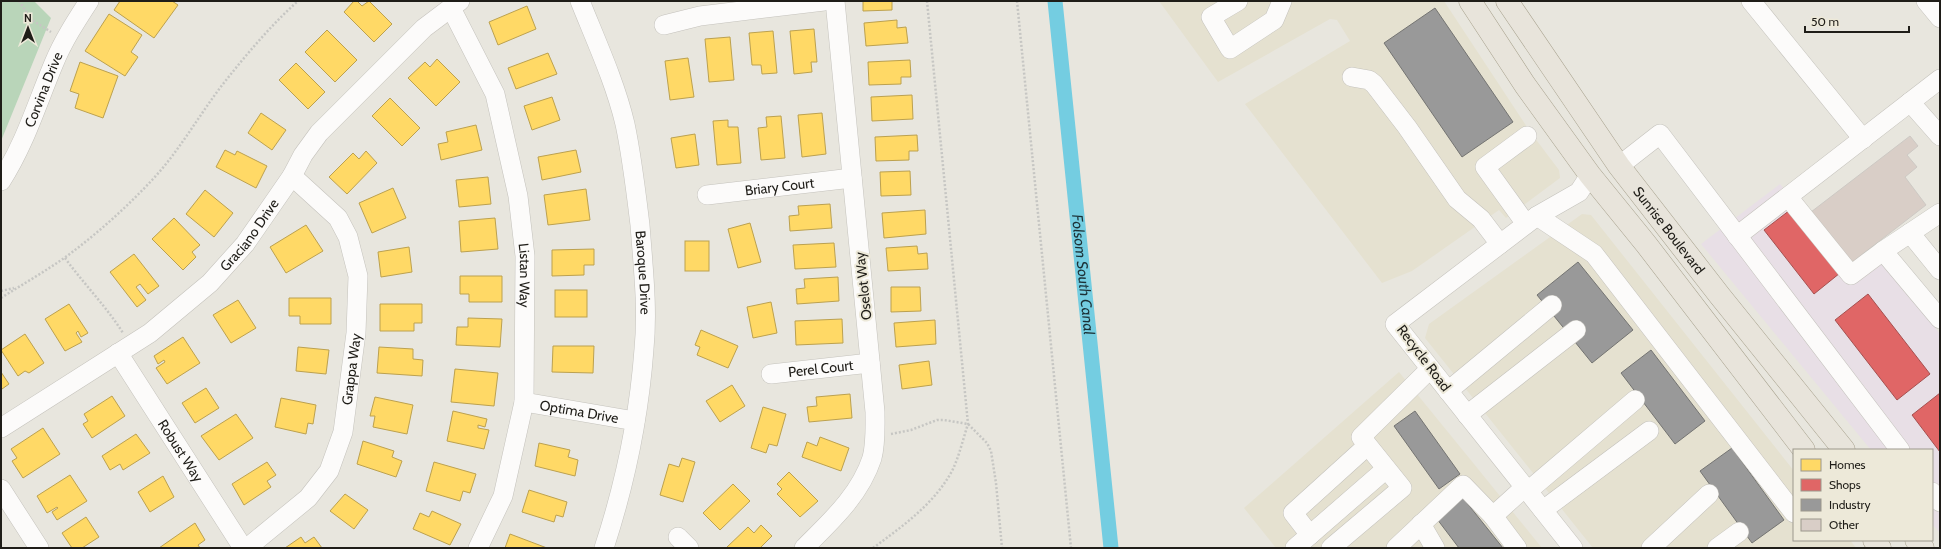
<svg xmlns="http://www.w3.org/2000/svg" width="1941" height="549" viewBox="0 0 1941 549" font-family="Cabin,sans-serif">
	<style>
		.commercial { fill: #e8dfe6 }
		.built { fill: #e5e1d0 }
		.green { fill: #b9d5b9 }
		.homes { fill: #ffd966; stroke: #bca14f }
		.shops { fill: #e06666; stroke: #a6504f }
		.industry { fill: #999; stroke: #747472 }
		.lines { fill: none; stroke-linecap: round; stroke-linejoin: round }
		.canal { stroke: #74cde1; stroke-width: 15 }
		.building { fill: #d9cec7; stroke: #cdc9c4 }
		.minor-casing { stroke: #c4c2bc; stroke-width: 20 }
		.major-casing { stroke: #a7a18d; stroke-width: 23 }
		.path { stroke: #c6c6c3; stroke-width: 2.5; stroke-dasharray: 2 2; stroke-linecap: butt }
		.minor { stroke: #fcfbfa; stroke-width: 19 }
		.major { stroke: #e8e4db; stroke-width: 22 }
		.labels { text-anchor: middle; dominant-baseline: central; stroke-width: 4; stroke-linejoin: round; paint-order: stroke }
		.street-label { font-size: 14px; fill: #1f1d18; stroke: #ede9d9 }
		.water-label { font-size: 15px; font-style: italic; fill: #1c3137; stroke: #ede9d9 }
	</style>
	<rect width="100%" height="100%" fill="#e8e6de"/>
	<polygon class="commercial" points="1780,184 1860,279 1883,260 1940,334 1940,533 1932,524 1932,450 1871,450 1701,244"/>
	<g class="built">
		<polygon points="1159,1 1444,1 1531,133 1559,170 1560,178 1506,218 1499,210 1412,271 1382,283 1245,104 1350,41 1337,20 1330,19 1218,82"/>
		<polygon points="1582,214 1591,215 1794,471 1794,540 1850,540 1856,548 1593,548 1425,338 1429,324"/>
		<polygon points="1399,372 1474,464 1542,548 1276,548 1244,508"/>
	</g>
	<polygon class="green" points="1,1 34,1 51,18 1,141"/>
	<g class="homes">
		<polygon points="120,1 172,1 178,5 154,38 114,10"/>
		<polygon points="354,1 357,1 362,6 369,1 392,24 374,42 344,12"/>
		<polygon points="863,1 892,1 892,10 863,11"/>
		<polygon points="527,6 536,29 498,45 489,22"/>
		<polygon points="109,14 142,35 131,52 138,57 125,76 85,51"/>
		<polygon points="897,20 897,28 906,27 908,43 866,46 864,23"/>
		<polygon points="814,29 817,62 811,62 812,72 794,74 790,31"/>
		<polygon points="327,30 357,60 335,82 305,52"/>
		<polygon points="773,31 777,73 762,74 761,65 752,65 749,33"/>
		<polygon points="730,37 734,80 709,82 705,39"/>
		<polygon points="548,53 557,74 516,89 508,68"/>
		<polygon points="688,58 694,97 670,100 665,61"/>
		<polygon points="437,59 460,82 436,106 408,78 425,62 430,67"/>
		<polygon points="910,60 911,77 901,77 901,84 869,85 868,62"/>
		<polygon points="80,62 118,76 103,118 75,108 79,94 70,91"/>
		<polygon points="296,63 325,92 308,109 279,80"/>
		<polygon points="912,95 913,119 872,121 871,97"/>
		<polygon points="552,97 560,120 532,130 524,106"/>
		<polygon points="390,98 420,128 402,146 372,116"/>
		<polygon points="261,113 286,130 272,150 248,133"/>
		<polygon points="822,113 826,154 802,157 798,115"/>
		<polygon points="781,116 785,158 761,160 758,128 767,127 766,117"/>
		<polygon points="728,120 728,127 738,127 741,163 717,165 713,121"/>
		<polygon points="476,125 482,150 441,160 438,144 448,142 446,132"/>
		<polygon points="695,134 699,165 676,168 671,138"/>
		<polygon points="917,135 918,151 909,151 909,160 876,161 875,137"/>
		<polygon points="225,150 235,155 237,151 267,166 256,188 216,167"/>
		<polygon points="576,150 581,172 542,180 538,157"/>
		<polygon points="366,151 377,163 347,194 329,177 353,153 359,159"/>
		<polygon points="910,171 911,195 881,196 880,172"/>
		<polygon points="488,177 491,204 459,207 456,180"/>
		<polygon points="393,188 406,218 372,233 359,203"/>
		<polygon points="586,189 590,220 548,225 544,195"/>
		<polygon points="205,190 233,213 214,237 186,214"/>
		<polygon points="830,204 832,228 790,231 789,216 799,215 798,206"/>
		<polygon points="925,210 926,234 884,238 882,213"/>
		<polygon points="174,218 200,245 192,252 196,257 183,270 152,239"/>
		<polygon points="495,218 498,249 461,252 459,221"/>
		<polygon points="750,223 761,262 738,268 728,229"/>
		<polygon points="306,225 323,251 286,273 270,247"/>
		<rect x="685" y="241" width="24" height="30"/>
		<polygon points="834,243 836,267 795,269 793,245"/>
		<polygon points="917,246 918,254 927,253 928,269 888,271 886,248"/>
		<polygon points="409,247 412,272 381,277 378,252"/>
		<polygon points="594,249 594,265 584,265 584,275 552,276 552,250"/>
		<polygon points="134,254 159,286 148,294 140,284 136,287 146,300 137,307 110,272"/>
		<polygon points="460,276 502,276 502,302 469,302 469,294 460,294"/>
		<polygon points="838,277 839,301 797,304 796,289 805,288 804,279"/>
		<polygon points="891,287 920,287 921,311 891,312"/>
		<rect x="555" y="290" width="32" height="27"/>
		<polygon points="289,298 331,298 331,324 300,324 300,316 289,316"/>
		<polygon points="238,300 256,328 231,343 213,315"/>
		<polygon points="771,302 777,333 753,338 747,307"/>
		<polygon points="69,304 88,333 81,337 78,331 76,333 82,342 65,351 45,319"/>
		<polygon points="380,304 422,304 422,323 414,323 414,331 380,331"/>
		<polygon points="468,318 502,319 500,347 456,345 457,327 468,327"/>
		<polygon points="842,319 843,343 796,345 795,321"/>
		<polygon points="935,320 936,344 896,347 894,323"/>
		<polygon points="701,330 738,346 728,368 697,355 700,347 695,345"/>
		<polygon points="25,334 44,363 29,373 25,371 18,376 1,350"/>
		<polygon points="183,337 200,363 167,384 156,368 165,362 164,360 158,364 154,356"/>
		<polygon points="553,346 594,346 593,373 552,372"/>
		<polygon points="298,347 329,350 326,374 296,371"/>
		<polygon points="379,347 413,349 413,359 423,360 422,376 377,373"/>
		<polygon points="929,361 932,385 902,389 899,365"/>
		<polygon points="455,369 498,373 494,406 451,402"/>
		<polygon points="1,372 9,384 2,389 1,387"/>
		<polygon points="732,385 745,406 720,422 706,401"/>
		<polygon points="206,388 219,408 195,423 182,403"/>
		<polygon points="850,394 852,418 809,422 807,407 817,406 816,397"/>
		<polygon points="112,396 125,416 92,438 83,424 88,421 84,414"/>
		<polygon points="375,397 413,405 407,434 373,427 375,416 370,416"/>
		<polygon points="281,398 316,405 313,424 308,423 306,434 275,427"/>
		<polygon points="763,407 786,414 777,446 769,444 766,453 751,448"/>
		<polygon points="453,411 487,419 485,427 478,425 478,428 489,430 484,449 447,441"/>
		<polygon points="236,414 253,438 219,460 201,436"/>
		<polygon points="43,428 60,454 23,478 12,461 17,458 11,449"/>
		<polygon points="136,434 150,453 123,470 120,464 110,470 102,456"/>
		<polygon points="820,437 849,448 841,471 802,457 807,442 817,446"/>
		<polygon points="363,441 394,451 392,457 402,461 396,477 357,464"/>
		<polygon points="539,443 570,450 568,457 578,460 575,476 535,466"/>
		<polygon points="682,458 695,462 683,502 660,495 669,464 679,467"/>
		<polygon points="267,462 276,475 267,481 271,487 244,505 232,484"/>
		<polygon points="434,462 476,474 470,493 463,491 460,501 426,491"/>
		<polygon points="789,472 818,501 800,517 777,494 782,489 777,484"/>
		<polygon points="70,475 87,501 57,520 52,512 58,508 57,507 47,513 37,496"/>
		<polygon points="163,476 174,497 150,512 138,492"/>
		<polygon points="733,484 750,501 720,530 703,513"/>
		<polygon points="529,490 567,502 563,517 556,515 554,522 522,512"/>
		<polygon points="345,494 368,510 354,529 330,511"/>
		<polygon points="432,511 461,524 450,545 413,529 420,513 429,517"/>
		<polygon points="86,517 99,537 82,548 72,548 62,533"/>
		<polygon points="195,523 205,540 198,545 200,548 159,548"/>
		<polygon points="761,525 772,536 760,548 726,548 748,527 754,533"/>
		<polygon points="510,534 547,548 505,548"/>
		<polygon points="301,537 305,543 314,537 322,548 285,548"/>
	</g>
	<g class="shops">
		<polygon points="1790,210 1840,273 1814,294 1764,230"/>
		<polygon points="1868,294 1930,374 1897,400 1835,320"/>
		<polygon points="1940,393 1940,452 1912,415"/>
	</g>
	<g class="industry">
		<polygon points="1435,8 1513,122 1462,157 1384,43"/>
		<polygon points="1578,262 1633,330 1592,363 1537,295"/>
		<polygon points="1651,350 1705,421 1675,444 1621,373"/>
		<polygon points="1415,411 1460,474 1439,489 1394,426"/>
		<polygon points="1732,448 1784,520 1752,543 1700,471"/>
		<polygon points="1463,498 1503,548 1459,548 1437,519"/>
	</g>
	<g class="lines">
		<path class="canal" id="s1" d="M1055 1 1111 548"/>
	</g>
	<polygon class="building" points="1910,136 1918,146 1907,155 1917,167 1905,177 1926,205 1851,263 1811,212"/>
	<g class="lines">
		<g class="minor-casing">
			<g id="minor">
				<path id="s2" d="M580 1C596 41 615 82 625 124 632 157 636 192 640 225 643 266 648 308 644 349 639 417 625 484 604 548"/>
				<polyline points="1238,1 1211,17 1230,49 1274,20 1282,1"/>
				<polyline points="1751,1 1863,139"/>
				<polyline points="1926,1 1940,18"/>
				<path id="s3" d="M451 8 495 94 518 196 525 256 524 402 503 496 478 548"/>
				<polyline points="664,25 700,16 824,1"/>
				<polyline points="1352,77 1369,80 1374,84 1407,127 1457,199 1481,219 1500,244"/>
				<polyline points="1910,102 1940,136"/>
				<polyline points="1619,166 1660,134 1900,450"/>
				<path id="s4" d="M1 181C25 144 37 103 54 63 63 41 76 21 89 1"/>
				<path id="s5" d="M707 195 852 178"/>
				<polyline points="1788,197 1851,275 1883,251"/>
				<polyline points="1940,213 1883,251 1940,319"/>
				<polyline points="1537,216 1594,254 1794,513"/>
				<polyline points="1526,224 1485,167 1527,136"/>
				<polyline points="1910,233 1940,270"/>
				<polyline points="1737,236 1940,79"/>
				<path id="s6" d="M118 353 243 548"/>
				<path id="s7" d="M771 374 870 363"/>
				<polyline points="1448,391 1552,305"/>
				<path id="s8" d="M524 402 635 421"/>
				<polyline points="1467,415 1576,330"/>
				<path id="s9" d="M1 428 150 333 210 283 245 244 292 176 303 155 319 133 424 28 460 1"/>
				<polyline points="1,489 39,548"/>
				<polyline points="1528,491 1635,400"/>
				<polyline points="1932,492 1940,502"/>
				<polyline points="1543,510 1649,431"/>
				<polyline points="1493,516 1517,548"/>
				<polyline points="1421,524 1435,548"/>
				<polyline points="1310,535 1293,513 1367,446"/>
				<polyline points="678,537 689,548"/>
				<path id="s10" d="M247 548 308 498 329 471 343 432 356 333 358 276 348 237 338 218 292 176"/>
				<path d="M804 548C831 521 860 495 872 458 876 443 875 426 875 412L835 1"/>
				<polyline points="1295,548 1386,469"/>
				<polyline points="1331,548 1402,488 1361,437 1430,369"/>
				<polyline points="1396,548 1463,485 1493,516 1525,487"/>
				<polyline points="1573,548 1395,324 1537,216 1579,192 1590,175"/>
				<polyline points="1651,548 1709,494"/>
				<polyline points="1717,548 1739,532"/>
			</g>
		</g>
		<g class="major-casing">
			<g id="major">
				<polyline points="1470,1 1525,85 1590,175 1646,244 1804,450"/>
				<path id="s11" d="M1507 1 1619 166 1720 296 1844 450"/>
				<polyline points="1874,540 1880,548"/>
				<polyline points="1916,540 1923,548"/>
			</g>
		</g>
		<g class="path">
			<polyline points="19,1 32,20 51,32"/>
			<polyline points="1017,1 1071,548"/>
			<path d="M65 258C83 283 106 306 123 333"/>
			<polyline points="1,291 14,288"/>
			<path d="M1 298C23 284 46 271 67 256 98 233 127 207 153 179 180 150 199 115 223 84 246 55 270 26 298 1"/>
			<polyline points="891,434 911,430 937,420 944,420 968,424 987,443 991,451 996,483 1002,548"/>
			<path d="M873 548C903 526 934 504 952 471 959 457 963 439 968 424L927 1"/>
		</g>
		<use href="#minor" class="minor"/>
		<use href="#major" class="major"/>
	</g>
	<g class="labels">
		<g class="street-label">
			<text stroke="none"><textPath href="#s4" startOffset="101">Corvina Drive</textPath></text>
			<text stroke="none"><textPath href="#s5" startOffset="73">Briary Court</textPath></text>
			<text stroke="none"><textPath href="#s11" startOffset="281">Sunrise Boulevard</textPath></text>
			<text stroke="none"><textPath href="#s9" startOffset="317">Graciano Drive</textPath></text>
			<text stroke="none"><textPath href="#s2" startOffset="281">Baroque Drive</textPath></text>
			<text stroke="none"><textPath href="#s3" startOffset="281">Listan Way</textPath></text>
			<text transform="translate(863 286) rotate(-96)">Oselot Way</text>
			<text transform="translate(1424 358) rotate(53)">Recycle Road</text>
			<text stroke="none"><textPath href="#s7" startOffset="50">Perel Court</textPath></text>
			<text stroke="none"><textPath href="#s10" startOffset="218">Grappa Way</textPath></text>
			<text stroke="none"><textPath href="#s8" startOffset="56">Optima Drive</textPath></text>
			<text stroke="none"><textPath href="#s6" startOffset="116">Robust Way</textPath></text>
		</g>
		<g class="water-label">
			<text stroke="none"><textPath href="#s1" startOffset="275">Folsom South Canal</textPath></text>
		</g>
	</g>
	<rect width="1941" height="549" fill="none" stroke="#1f1d18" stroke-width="4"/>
	<rect x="1793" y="449" width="140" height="92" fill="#ede9d9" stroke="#9b978c"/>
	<rect x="1801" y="459" width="20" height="12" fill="#ffd966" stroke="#9b978c"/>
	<text x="1829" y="469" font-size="12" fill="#1f1d18">Homes</text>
	<rect x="1801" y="479" width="20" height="12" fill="#e06666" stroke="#9b978c"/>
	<text x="1829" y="489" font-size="12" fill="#1f1d18">Shops</text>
	<rect x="1801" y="499" width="20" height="12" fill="#999999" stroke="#9b978c"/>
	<text x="1829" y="509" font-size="12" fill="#1f1d18">Industry</text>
	<rect x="1801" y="519" width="20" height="12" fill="#d9cec7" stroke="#9b978c"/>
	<text x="1829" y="529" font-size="12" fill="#1f1d18">Other</text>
	<g transform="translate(28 28)" stroke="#ede9d9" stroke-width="3" paint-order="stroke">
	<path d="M0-3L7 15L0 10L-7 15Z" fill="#1f1d18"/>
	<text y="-6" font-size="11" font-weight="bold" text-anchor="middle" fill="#1f1d18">N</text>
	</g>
	<path d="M1805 26v6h104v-6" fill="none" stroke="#1f1d18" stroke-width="2"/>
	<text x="1811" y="26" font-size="12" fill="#1f1d18" stroke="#ede9d9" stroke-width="3" paint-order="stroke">50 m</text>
</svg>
